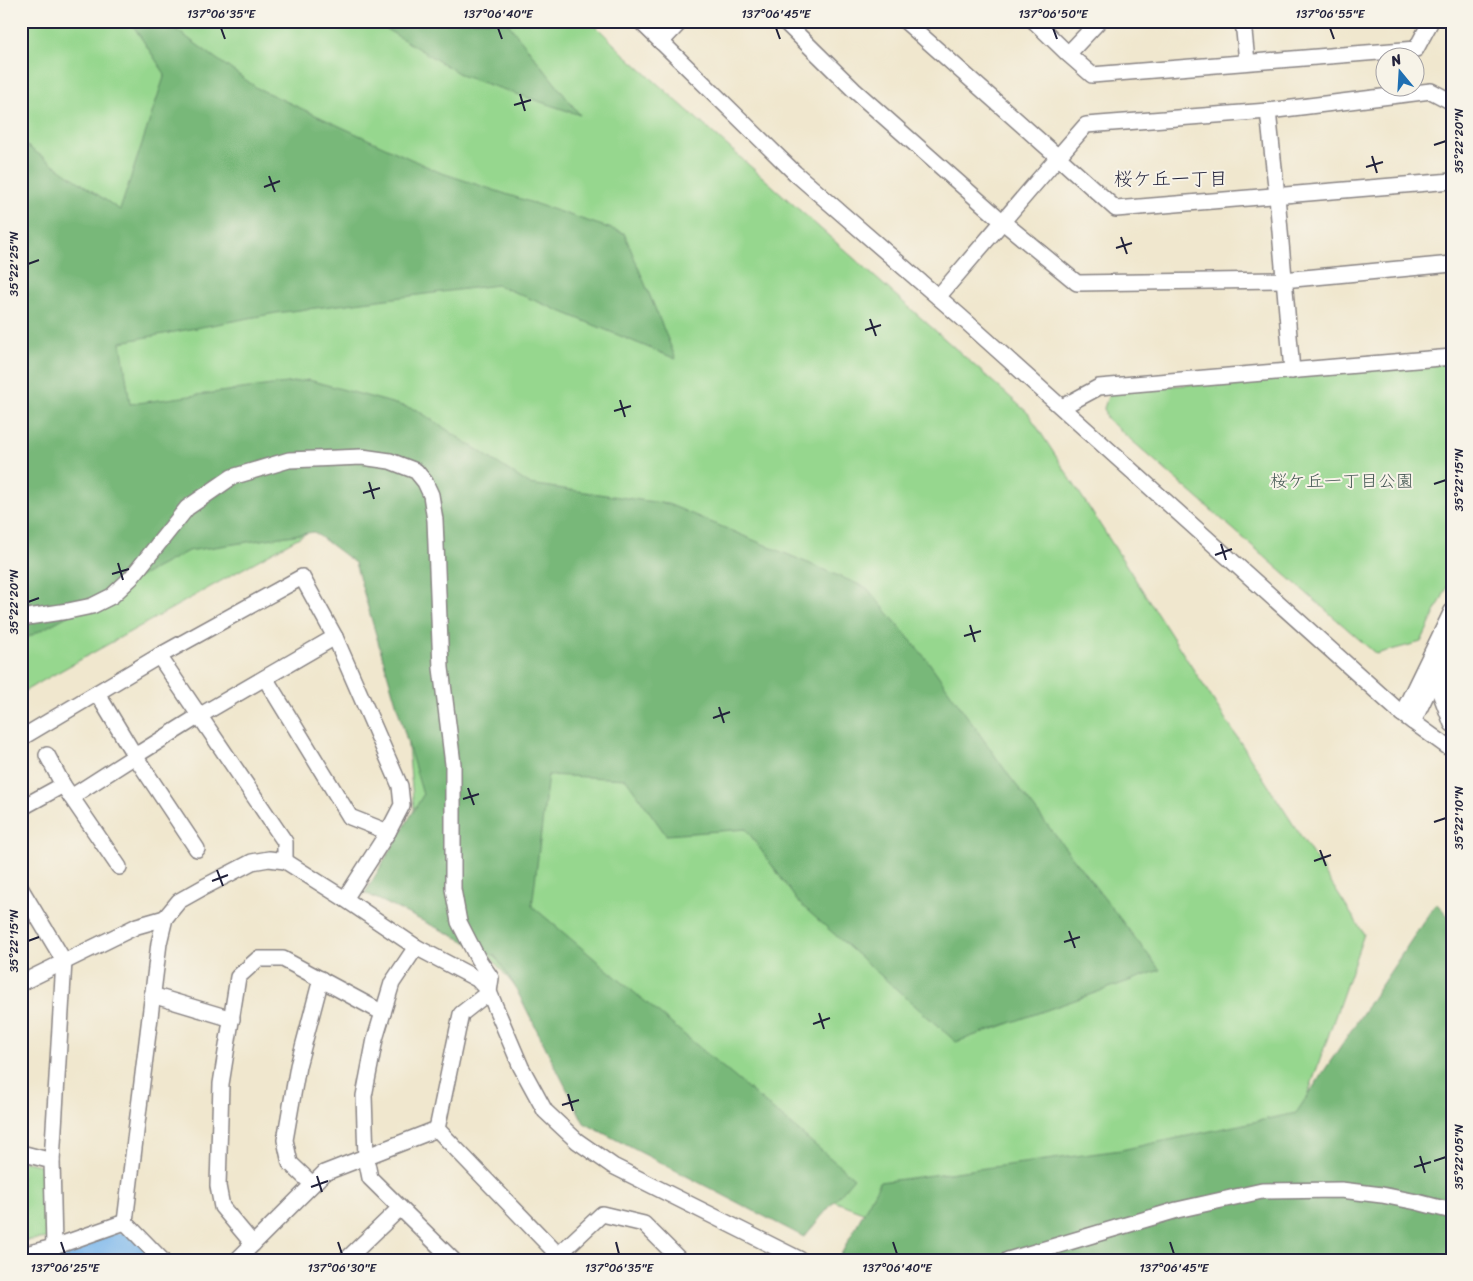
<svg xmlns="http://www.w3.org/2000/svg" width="1473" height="1281" viewBox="0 0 1473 1281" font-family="Sriracha,'Klee One',sans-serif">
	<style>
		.green { fill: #96d78e; stroke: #5c7c64 }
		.forest { fill: #78b879; stroke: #4d6d5a }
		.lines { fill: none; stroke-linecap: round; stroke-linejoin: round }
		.river { stroke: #7cb7ed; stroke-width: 25 }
		.minor-casing { stroke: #898484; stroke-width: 18 }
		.minor { stroke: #fff; stroke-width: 15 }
		.ticks { fill: none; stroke: #22223b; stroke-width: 2 }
		.labels { text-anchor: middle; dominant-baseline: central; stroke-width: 4; stroke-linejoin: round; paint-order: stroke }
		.park-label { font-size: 18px; fill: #455854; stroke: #f7f3e8 }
		.neighbourhood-label { font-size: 19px; fill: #22223b; stroke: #f7f3e8 }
		.neatline { fill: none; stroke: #22223b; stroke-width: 2 }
		.ticks-label { font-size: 12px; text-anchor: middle; fill: #22223b }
	</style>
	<rect width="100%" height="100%" fill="#f7f3e8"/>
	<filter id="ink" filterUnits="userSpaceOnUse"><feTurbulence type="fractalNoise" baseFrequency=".02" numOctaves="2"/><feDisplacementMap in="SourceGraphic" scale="10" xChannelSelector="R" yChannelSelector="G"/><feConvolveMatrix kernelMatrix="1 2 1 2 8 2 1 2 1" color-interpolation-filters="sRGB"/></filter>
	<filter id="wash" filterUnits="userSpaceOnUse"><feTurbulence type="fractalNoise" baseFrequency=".0096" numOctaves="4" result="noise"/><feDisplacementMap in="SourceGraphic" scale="20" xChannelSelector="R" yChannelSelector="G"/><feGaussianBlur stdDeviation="1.12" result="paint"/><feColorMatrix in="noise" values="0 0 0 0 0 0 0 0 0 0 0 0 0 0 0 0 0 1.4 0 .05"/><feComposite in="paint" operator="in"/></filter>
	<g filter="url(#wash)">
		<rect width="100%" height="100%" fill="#f0e7ce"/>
		<g class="green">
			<polygon points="21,21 591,21 624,54 1028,413 1364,934 1287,1154 905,1228 627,1123 420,871 391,571 337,516 21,693"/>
			<polygon points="1452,363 1452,577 1421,642 1376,654 1106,418 1104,408 1110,391"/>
			<polygon points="21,1161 46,1166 49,1238 21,1241"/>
		</g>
		<g class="forest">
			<polygon points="130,21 164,21 257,88 439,172 624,233 676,359 497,285 276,313 121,342 130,404 309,380 417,410 529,484 668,504 867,588 928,661 1010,777 1160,970 956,1042 798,902 746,829 666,835 626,779 548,775 532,906 854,1178 804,1237 584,1123 513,983 495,956 365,893 423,795 355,563 314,532 188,551 21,641 21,300 28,295 21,275 21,142 120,210 165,74"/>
			<polygon points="373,21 506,21 580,115 463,76"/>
			<polygon points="1436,903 1452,920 1452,1260 838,1260 880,1182 1121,1150 1296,1113"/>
		</g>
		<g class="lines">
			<polyline class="river" points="60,1260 105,1245 125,1245 141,1255"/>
		</g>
	</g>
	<g filter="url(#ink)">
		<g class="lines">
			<g class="minor-casing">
				<g id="minor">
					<polyline points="640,21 795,173 961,317 1402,714 1452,750"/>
					<polyline points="784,21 854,90 1003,222 1077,283 1283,280 1452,264"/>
					<polyline points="905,21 1058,157 1086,125 1268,111 1431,91 1452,102"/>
					<polyline points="1034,21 1068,54 1092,75 1416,49 1431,21"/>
					<polyline points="1243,21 1247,62"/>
					<polyline points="661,42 681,21"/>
					<polyline points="1068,54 1099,21"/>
					<polyline points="1268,111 1277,196 1292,371"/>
					<polyline points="938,297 1058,157 1116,209 1452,181"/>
					<polyline points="1062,407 1099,387 1452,357"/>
					<polyline points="21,618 68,611 92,606 112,596 131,578 187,508 232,477 289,460 362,457 390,461 416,471 425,482 431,495 435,520 441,668 453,764 453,889 459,922 478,959 491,978 489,992 461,1014 437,1129 563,1260"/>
					<polyline points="159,656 285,842 285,861"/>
					<polyline points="1445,665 1441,695 1452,724"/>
					<polyline points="265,678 350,817 388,832"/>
					<polyline points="97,693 135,756 199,716 335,637"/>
					<polyline points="1402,714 1452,611"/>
					<polyline points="1413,722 1452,641"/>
					<polyline points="21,738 159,656 302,577 335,637 400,786 402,805 388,832 345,899"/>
					<polyline points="47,755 63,785 119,867"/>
					<polyline points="71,797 135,756 197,849"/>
					<polyline points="21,808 63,785"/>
					<polyline points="21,889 64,961 52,1161"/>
					<polyline points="416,947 392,983 375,1039 364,1096 366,1158 370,1178 453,1260"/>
					<polyline points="21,983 137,926 165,918"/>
					<polyline points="152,995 232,1019"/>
					<polyline points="21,1153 52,1161 54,1247"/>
					<polyline points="312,1184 290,1163 285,1140 298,1066 321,979"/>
					<polyline points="125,1222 159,943 165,918 179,901 204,887 252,862 269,859 285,861 345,899 416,947 477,979 489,992 521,1067 545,1111 577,1141 613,1166 801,1260"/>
					<polyline points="125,1222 162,1260"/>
					<polyline points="253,1244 222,1207 218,1186 221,1084 238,977 258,959 283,959 383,1013"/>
					<polyline points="21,1255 54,1247 125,1222"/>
					<polyline points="237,1260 324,1173 437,1129"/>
					<polyline points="346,1260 400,1208"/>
					<polyline points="553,1260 602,1214 644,1224 680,1260"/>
					<polyline points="1008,1260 1177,1210 1262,1191 1341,1190 1382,1195 1417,1202 1452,1211"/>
				</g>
			</g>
			<use href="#minor" class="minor"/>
		</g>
	</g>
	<path class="ticks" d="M221 28 225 39M498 28 502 39M776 28 780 39M1053 28 1057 39M1330 28 1334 39M520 94 525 111M514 105 531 100M1434 145 1446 141M1372 156 1377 173M1366 167 1383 162M269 176 275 192M264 187 280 181M1121 237 1127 254M1116 248 1132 243M28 264 39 260M870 319 876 336M865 330 881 325M620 400 625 417M614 411 631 406M369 482 374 499M1434 484 1446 480M363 493 380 488M1221 544 1226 560M1215 555 1232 549M118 563 123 580M112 574 129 569M28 602 39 598M970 625 975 642M964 636 981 631M719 707 724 723M713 718 730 712M468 788 474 805M463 799 479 794M1434 822 1446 818M1320 850 1326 866M1314 861 1331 855M217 870 223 886M212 881 228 875M1069 931 1075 948M28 941 39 937M1064 942 1080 937M819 1013 824 1029M813 1024 830 1018M568 1094 573 1111M562 1105 579 1100M1420 1156 1425 1173M1434 1161 1446 1157M1414 1167 1431 1162M317 1176 322 1192M311 1187 328 1181M61 1242 65 1254M338 1242 342 1254M616 1242 619 1254M893 1242 897 1254M1170 1242 1174 1254"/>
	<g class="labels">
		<g class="park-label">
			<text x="1342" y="481">桜ケ丘一丁目公園</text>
		</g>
		<g class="neighbourhood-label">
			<text x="1171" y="178">桜ケ丘一丁目</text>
		</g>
	</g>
	<rect width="1473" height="1281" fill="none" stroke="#f7f3e8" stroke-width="55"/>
	<g transform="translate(1400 72) rotate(342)"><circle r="24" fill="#f7f3e8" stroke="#a29fa3"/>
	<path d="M0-4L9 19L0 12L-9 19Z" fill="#1f6fb2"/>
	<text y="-8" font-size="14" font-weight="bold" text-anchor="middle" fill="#22223b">N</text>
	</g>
	<rect x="28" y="28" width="1418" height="1226" class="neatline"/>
	<g class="ticks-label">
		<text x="221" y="18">137°06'35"E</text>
		<text x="498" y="18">137°06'40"E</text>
		<text x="776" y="18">137°06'45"E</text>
		<text x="1053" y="18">137°06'50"E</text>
		<text x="1330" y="18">137°06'55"E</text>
		<text transform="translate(1459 141) rotate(-90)" y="4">35°22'20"N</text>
		<text transform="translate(14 264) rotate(-90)" y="4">35°22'25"N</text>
		<text transform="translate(1459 480) rotate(-90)" y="4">35°22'15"N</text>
		<text transform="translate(14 602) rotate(-90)" y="4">35°22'20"N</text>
		<text transform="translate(1459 818) rotate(-90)" y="4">35°22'10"N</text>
		<text transform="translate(14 941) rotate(-90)" y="4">35°22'15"N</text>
		<text transform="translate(1459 1157) rotate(-90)" y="4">35°22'05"N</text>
		<text x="65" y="1272">137°06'25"E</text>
		<text x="342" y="1272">137°06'30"E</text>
		<text x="619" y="1272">137°06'35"E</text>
		<text x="897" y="1272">137°06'40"E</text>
		<text x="1174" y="1272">137°06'45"E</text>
	</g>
</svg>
